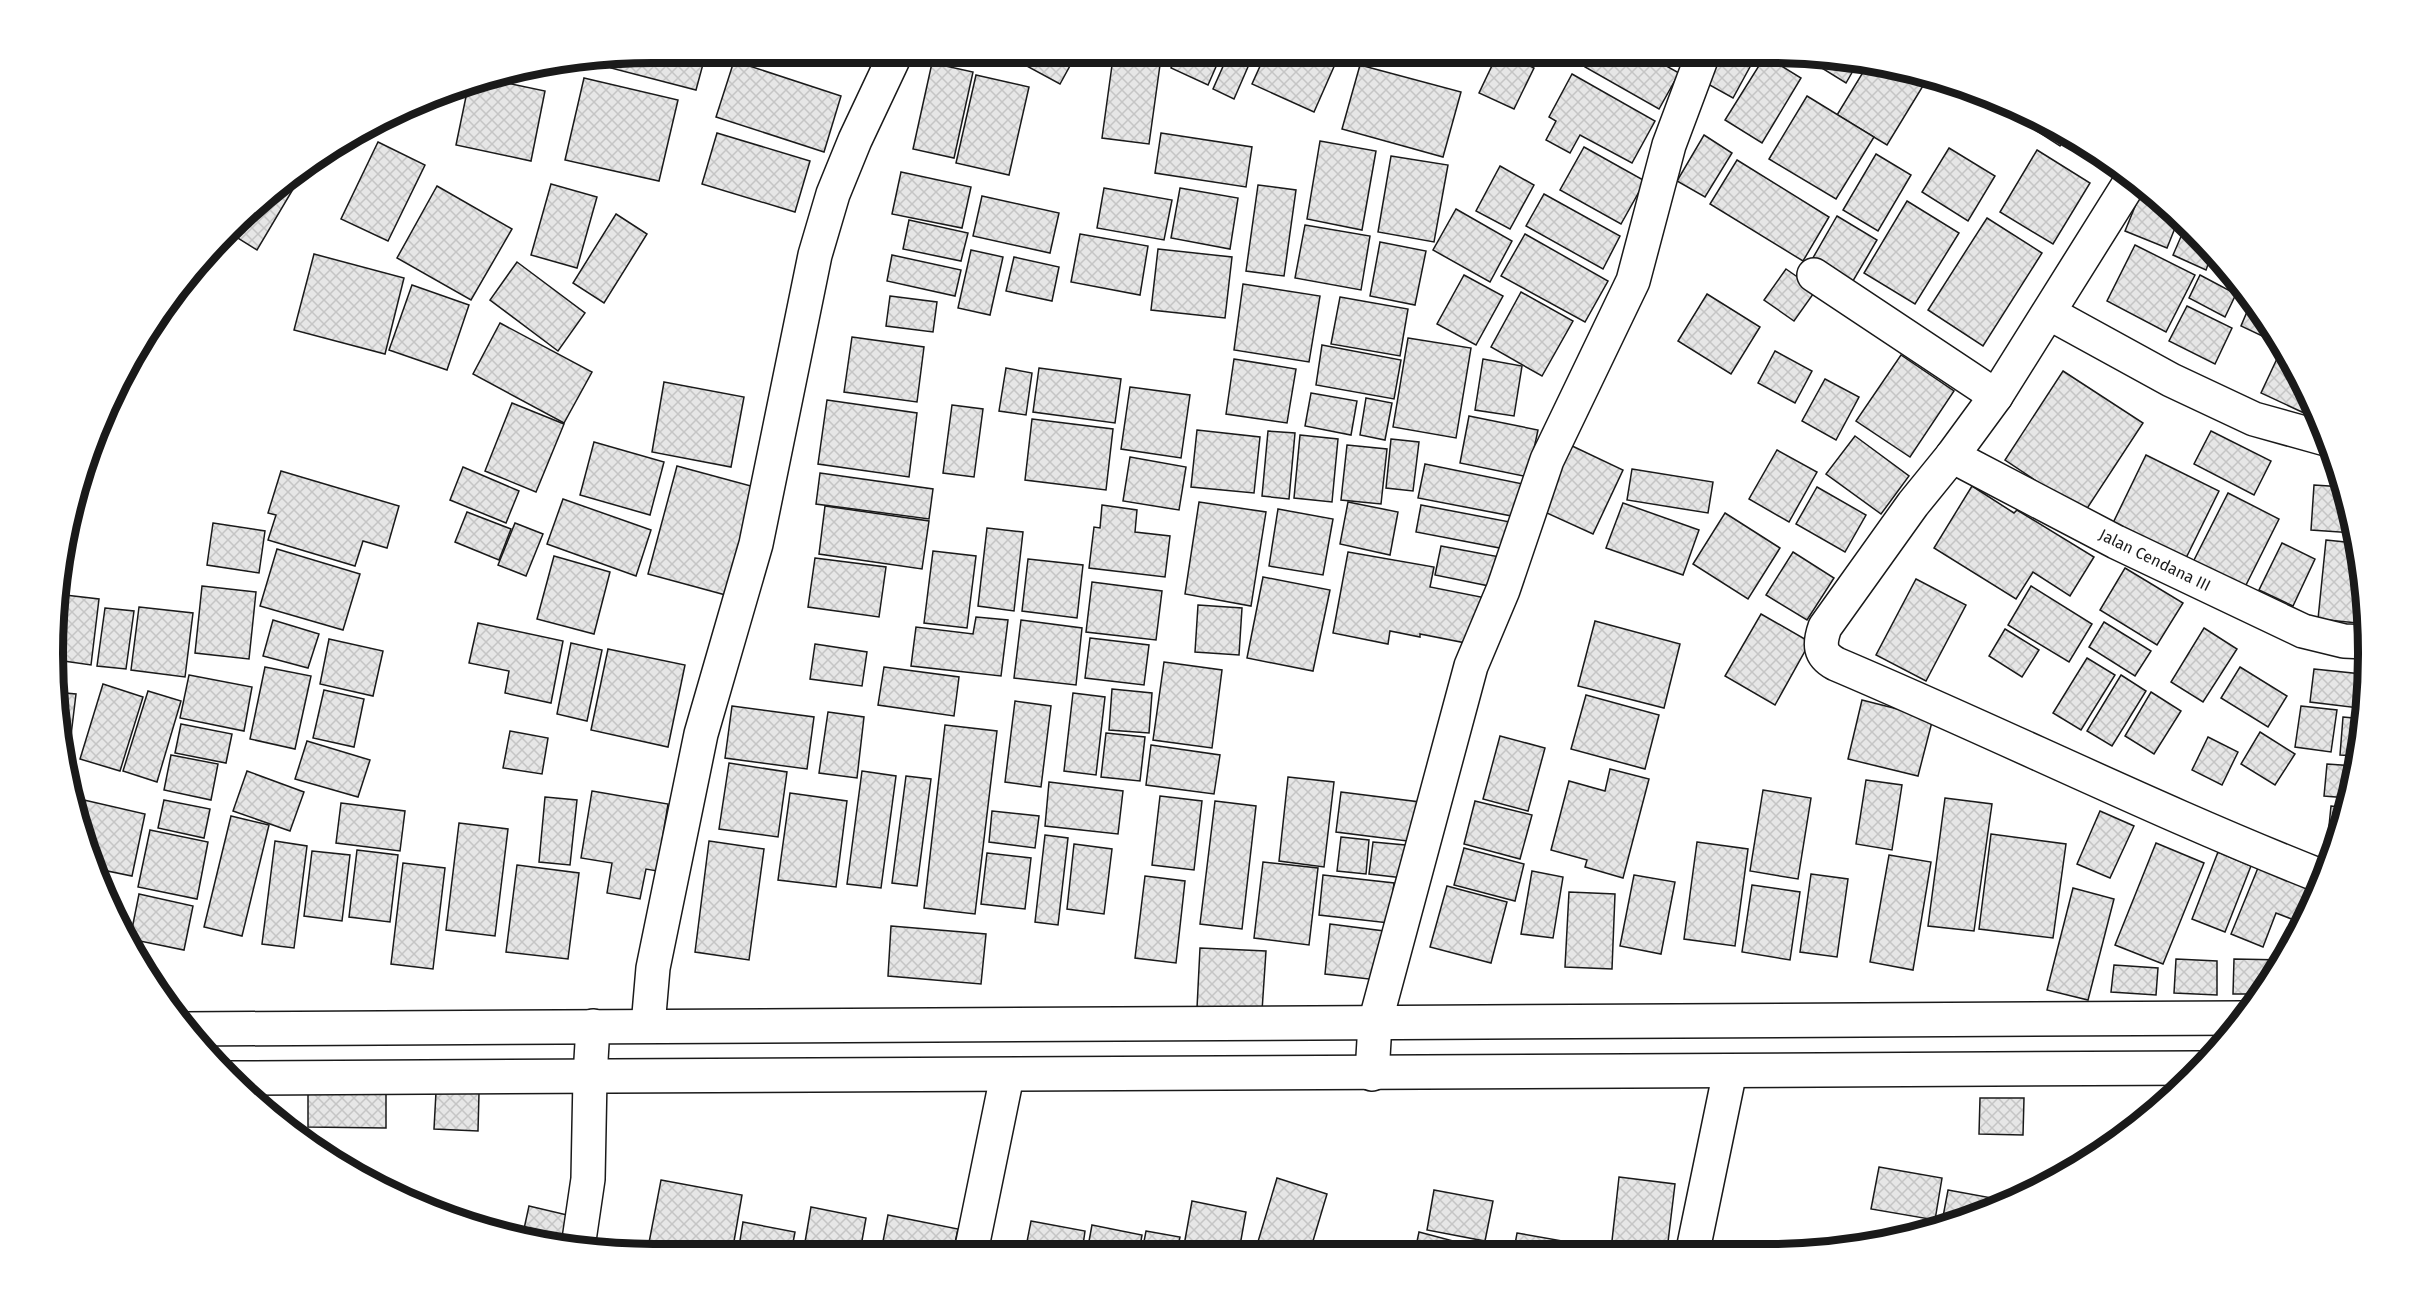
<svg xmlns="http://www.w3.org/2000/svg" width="2421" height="1307" viewBox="0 0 2421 1307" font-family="'Fira Sans',sans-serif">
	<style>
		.building { fill: url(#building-cross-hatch); stroke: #1a1a1a; stroke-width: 1.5 }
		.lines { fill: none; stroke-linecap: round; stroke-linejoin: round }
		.minor-casing { stroke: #1a1a1a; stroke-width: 36 }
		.secondary-casing { stroke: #1a1a1a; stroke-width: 36 }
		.minor { stroke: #fff; stroke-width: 33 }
		.secondary { stroke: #fff; stroke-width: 33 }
		.labels { text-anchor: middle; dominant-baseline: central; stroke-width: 4.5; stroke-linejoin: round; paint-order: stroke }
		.street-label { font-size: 16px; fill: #1a1a1a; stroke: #fff }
		.rim { fill: none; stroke: #1a1a1a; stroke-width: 8 }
	</style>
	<defs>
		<pattern id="building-cross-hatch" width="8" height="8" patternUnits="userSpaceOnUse" patternTransform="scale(1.5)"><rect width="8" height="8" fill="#e6e6e6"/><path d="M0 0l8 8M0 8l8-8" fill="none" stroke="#c5c5c5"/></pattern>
	</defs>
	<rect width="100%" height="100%" fill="#fff"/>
	<g class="building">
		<polygon points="654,52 706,53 696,90 611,68 614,56"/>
		<polygon points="810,53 848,53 846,61"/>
		<polygon points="1003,53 1077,53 1060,84"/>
		<polygon points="1178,53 1222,53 1208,85 1171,68"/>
		<polygon points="1229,53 1254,53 1234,99 1213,89"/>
		<polygon points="1266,53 1340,53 1314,112 1252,84"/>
		<polygon points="1498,53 1505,53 1534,68 1514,109 1479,93"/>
		<polygon points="1592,54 1645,54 1679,73 1659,109 1585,67"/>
		<polygon points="1651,54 1676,54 1670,64"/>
		<polygon points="1722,54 1757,54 1733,98 1706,83"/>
		<polygon points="1799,54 1806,54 1858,62 1846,83"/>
		<polygon points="1765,56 1801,78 1762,143 1725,120"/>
		<polygon points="1113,58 1160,65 1149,144 1102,138"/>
		<polygon points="734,61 841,96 824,152 716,117"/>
		<polygon points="544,63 542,75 513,70 537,64"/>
		<polygon points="932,63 973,72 954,158 913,149"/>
		<polygon points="1868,64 1929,76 1887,145 1837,115"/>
		<polygon points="1360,65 1461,92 1443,157 1342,129"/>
		<polygon points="1572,74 1655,121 1632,163 1580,135 1570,153 1546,140 1556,121 1549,117"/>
		<polygon points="976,75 1029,87 1009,175 956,163"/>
		<polygon points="483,78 545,91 531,161 456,145 469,82"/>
		<polygon points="584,78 678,100 659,181 565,160"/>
		<polygon points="1807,96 1874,137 1836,199 1769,159"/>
		<polygon points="2034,119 2068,133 2060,146 2029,126"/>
		<polygon points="717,133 810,161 795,212 702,184"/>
		<polygon points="1161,133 1252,147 1246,187 1155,173"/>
		<polygon points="1704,135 1732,153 1705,197 1677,181"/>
		<polygon points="1320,141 1376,151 1362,230 1307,219"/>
		<polygon points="378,142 425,165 388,241 341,219"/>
		<polygon points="1584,147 1645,181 1621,224 1560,190"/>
		<polygon points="1949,148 1995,176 1968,221 1922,192"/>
		<polygon points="2037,150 2090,183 2053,244 2000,212"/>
		<polygon points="1876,154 1911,175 1878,231 1843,210"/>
		<polygon points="1391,156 1448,165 1434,242 1378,232"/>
		<polygon points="1737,160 1829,217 1803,261 1710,204"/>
		<polygon points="1500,166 1534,185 1510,229 1476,211"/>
		<polygon points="302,167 305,169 257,250 228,232 287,177"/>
		<polygon points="901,172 971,187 962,228 892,214"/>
		<polygon points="551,184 597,197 577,268 531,255"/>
		<polygon points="1258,185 1296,190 1284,276 1246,271"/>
		<polygon points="437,186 512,229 471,300 397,258"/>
		<polygon points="2143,187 2164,201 2179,218 2167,248 2125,231"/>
		<polygon points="1104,188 1172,200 1164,240 1097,228"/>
		<polygon points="1180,188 1238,198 1230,249 1171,238"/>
		<polygon points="1544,194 1620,236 1603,269 1526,226"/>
		<polygon points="982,196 1059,213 1050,253 973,236"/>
		<polygon points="1907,201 1959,233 1915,304 1864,273"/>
		<polygon points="1456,209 1512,241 1490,282 1433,250"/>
		<polygon points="616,214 647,234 604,303 573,283"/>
		<polygon points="1837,216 1877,240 1850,286 1810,263"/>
		<polygon points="1987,218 2042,253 1983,346 1928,310"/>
		<polygon points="909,220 968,233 961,261 903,249"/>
		<polygon points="1305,225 1370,236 1361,290 1295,278"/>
		<polygon points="2186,225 2212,254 2206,270 2173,255"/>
		<polygon points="1080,234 1148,246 1140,295 1071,282"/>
		<polygon points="1525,234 1608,281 1585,322 1501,276"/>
		<polygon points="1380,242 1426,251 1415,305 1370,296"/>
		<polygon points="2135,245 2195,275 2166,332 2107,301"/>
		<polygon points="1158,249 1232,257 1225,318 1151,310"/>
		<polygon points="971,250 1003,257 990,315 958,308"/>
		<polygon points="314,254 404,278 385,354 294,330"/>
		<polygon points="892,255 961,270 955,296 887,281"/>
		<polygon points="1014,257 1059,267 1052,301 1006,291"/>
		<polygon points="517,262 585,313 558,351 490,300"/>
		<polygon points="1786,269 1816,290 1794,321 1764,300"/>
		<polygon points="1464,275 1503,296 1476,345 1437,324"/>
		<polygon points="2200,275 2236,294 2225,317 2189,298"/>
		<polygon points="1243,284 1320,296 1309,362 1234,350"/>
		<polygon points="412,285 469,305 447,370 389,350"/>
		<polygon points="1521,292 1573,321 1542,376 1491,347"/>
		<polygon points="1707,294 1760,327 1731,374 1678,341"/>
		<polygon points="890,296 937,302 933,332 886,326"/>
		<polygon points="1340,297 1408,309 1400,356 1331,344"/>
		<polygon points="2252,300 2279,344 2241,326"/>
		<polygon points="2187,306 2232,328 2215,364 2169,341"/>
		<polygon points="500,323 592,372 564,423 473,374"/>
		<polygon points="852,337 924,347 917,402 844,392"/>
		<polygon points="1408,338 1471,348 1456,438 1393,427"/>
		<polygon points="1322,345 1401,360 1394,399 1316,385"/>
		<polygon points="2282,348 2306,387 2317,419 2261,393"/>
		<polygon points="1775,351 1812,371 1795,403 1758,383"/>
		<polygon points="1901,355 1954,391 1910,457 1856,421"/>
		<polygon points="1234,359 1296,369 1287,423 1226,414"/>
		<polygon points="1483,359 1522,366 1514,416 1475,410"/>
		<polygon points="1006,368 1032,373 1026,415 999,411"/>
		<polygon points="1039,368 1121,379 1115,423 1033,412"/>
		<polygon points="2063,371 2143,423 2084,513 2005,460"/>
		<polygon points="1825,379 1859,397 1836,440 1802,421"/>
		<polygon points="664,382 744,397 731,467 652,452"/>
		<polygon points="1130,387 1190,395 1181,458 1121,449"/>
		<polygon points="1311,393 1357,401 1351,435 1305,426"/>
		<polygon points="1366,398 1392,403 1385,440 1360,435"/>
		<polygon points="827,400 917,413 909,477 818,464"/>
		<polygon points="512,403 564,424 536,492 485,471"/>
		<polygon points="952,405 983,409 974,477 943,473"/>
		<polygon points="1469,416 1538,430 1528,477 1460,463"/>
		<polygon points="1032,419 1113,429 1106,490 1025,480"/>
		<polygon points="1197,430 1260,437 1254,493 1191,487"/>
		<polygon points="1268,431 1295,433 1289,499 1262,496"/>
		<polygon points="2211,431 2271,461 2254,495 2194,464"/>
		<polygon points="1300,435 1338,439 1332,502 1294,498"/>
		<polygon points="1855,436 1909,476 1881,514 1826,474"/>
		<polygon points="1391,439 1419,442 1413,491 1386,488"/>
		<polygon points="594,442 664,462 650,515 580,495"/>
		<polygon points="1568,444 1623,470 1593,534 1538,509"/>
		<polygon points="1347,445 1387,449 1381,504 1341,500"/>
		<polygon points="1777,450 1817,472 1789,522 1749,499"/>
		<polygon points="2146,455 2219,491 2186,558 2113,523"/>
		<polygon points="1130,457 1186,467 1179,510 1123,501"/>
		<polygon points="1425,464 1523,484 1517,517 1418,498"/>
		<polygon points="677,466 762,489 733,597 648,574"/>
		<polygon points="463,467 519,491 506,523 450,500"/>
		<polygon points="1632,469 1713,482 1708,513 1627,500"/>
		<polygon points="281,471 399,506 387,548 363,541 355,566 268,540 276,515 268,513"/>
		<polygon points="820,473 933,489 929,519 816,504"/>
		<polygon points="2314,485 2344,487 2354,533 2311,530"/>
		<polygon points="1972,486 2014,513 2017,510 2094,557 2070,596 2033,572 2016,599 1934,548"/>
		<polygon points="1817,487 1866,515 1845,552 1796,524"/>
		<polygon points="2228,493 2279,519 2241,595 2190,568"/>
		<polygon points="563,499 651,530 636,576 547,544"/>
		<polygon points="1199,502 1266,512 1251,606 1185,594"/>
		<polygon points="1348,502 1398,512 1390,555 1340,544"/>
		<polygon points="1623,503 1699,530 1683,575 1606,548"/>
		<polygon points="1102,505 1137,510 1135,532 1170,536 1165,577 1089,568 1094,527 1100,528"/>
		<polygon points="1421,505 1510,522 1505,549 1416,532"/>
		<polygon points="825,506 929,521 922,569 819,554"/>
		<polygon points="1278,509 1333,519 1323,575 1269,566"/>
		<polygon points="467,512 511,529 499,560 455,542"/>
		<polygon points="1725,513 1780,548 1748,599 1693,564"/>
		<polygon points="213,523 265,531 259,573 207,565"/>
		<polygon points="515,523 543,534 526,576 498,565"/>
		<polygon points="987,528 1023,532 1014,611 978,606"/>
		<polygon points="2326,540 2355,543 2367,614 2367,624 2318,619"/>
		<polygon points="2282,543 2315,559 2293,606 2259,590"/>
		<polygon points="1441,546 1500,557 1494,587 1435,575"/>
		<polygon points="277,549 360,574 343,630 260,606"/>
		<polygon points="933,551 976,556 967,628 924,623"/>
		<polygon points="1348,552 1434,567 1430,587 1486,598 1476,645 1420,634 1420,637 1390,631 1388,644 1333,633"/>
		<polygon points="1793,552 1834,578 1807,620 1766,595"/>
		<polygon points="554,556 610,572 594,634 537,619"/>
		<polygon points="815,558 886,567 879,617 808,607"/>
		<polygon points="1028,559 1083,565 1077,618 1022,611"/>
		<polygon points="2125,568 2183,603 2157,645 2100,610"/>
		<polygon points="60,574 64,574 54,655 54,614"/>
		<polygon points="1263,577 1330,590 1313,671 1247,658"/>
		<polygon points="1916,579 1966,605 1926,681 1876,655"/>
		<polygon points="1092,582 1162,591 1156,640 1086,632"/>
		<polygon points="202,586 256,592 249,659 195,653"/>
		<polygon points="2031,586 2092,624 2069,662 2008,625"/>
		<polygon points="65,595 99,599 91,665 57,660"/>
		<polygon points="1198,605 1242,608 1239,655 1195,652"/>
		<polygon points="139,607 193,613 185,677 131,670"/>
		<polygon points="105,608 134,611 126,669 97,666"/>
		<polygon points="1761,614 1810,642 1775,705 1725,676"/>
		<polygon points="976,617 1008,620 1001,676 911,666 916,627 973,634"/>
		<polygon points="273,620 319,634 308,668 263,656"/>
		<polygon points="1021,620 1082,628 1076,685 1014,678"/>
		<polygon points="1595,621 1680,644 1664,708 1578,686"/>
		<polygon points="2104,622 2151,651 2135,676 2089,647"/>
		<polygon points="478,623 563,641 551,703 505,693 509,671 469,663"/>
		<polygon points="2204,628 2237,649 2203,702 2171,682"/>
		<polygon points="2005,629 2039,650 2022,677 1989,656"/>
		<polygon points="1090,638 1149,645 1144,685 1085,678"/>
		<polygon points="329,639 383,651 373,696 320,684"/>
		<polygon points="571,643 602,650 587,721 557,714"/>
		<polygon points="815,644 867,652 862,686 810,679"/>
		<polygon points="608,649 685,665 668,747 591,730"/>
		<polygon points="2087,658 2115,675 2081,730 2053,713"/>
		<polygon points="1164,662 1222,670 1212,748 1153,740"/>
		<polygon points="265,667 311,676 295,749 250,739"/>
		<polygon points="884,667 959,677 954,716 878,705"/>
		<polygon points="2240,667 2287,696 2268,727 2221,698"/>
		<polygon points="2314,669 2362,674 2359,708 2310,702"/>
		<polygon points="189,675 252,687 244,731 180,718"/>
		<polygon points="2121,675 2146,691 2112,746 2087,731"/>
		<polygon points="103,684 143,697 120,771 80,759"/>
		<polygon points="1112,689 1152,693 1149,733 1109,730"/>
		<polygon points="324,690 364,699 354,747 313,738"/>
		<polygon points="148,691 181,701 157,782 123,771"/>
		<polygon points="54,692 76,694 69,752 63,751"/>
		<polygon points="2151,692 2181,711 2154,754 2125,736"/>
		<polygon points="1073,693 1105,697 1096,775 1064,771"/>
		<polygon points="1586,695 1659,715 1645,769 1571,749"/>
		<polygon points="1862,700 1933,718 1918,776 1848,759"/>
		<polygon points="1015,701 1051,706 1041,787 1005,782"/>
		<polygon points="732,706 814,717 807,769 725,758"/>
		<polygon points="2301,706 2337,710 2331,752 2295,747"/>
		<polygon points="828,712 864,717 857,778 819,773"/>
		<polygon points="2343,717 2364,719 2358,756 2340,755"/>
		<polygon points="181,724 232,734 226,763 175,753"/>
		<polygon points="945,725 997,731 975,914 924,908"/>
		<polygon points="510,731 548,738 542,774 503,768"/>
		<polygon points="2260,732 2295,754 2275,785 2241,764"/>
		<polygon points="1106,733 1145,737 1140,781 1101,777"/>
		<polygon points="1500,736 1545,748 1528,811 1483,799"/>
		<polygon points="2208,737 2238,752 2222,785 2192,770"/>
		<polygon points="307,741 370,760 358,797 295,779"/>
		<polygon points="1151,745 1220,755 1214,794 1146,785"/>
		<polygon points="171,755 218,764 211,800 164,790"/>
		<polygon points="729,763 787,772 778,837 719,829"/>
		<polygon points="2327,764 2355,766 2348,798 2324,796"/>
		<polygon points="1610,769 1649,779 1623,878 1585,867 1587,860 1551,850 1569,781 1605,791"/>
		<polygon points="247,771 304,792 290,831 233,811"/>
		<polygon points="862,771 896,776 881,888 847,884"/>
		<polygon points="906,776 931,779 917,886 892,883"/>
		<polygon points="1288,777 1334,782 1324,867 1279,861"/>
		<polygon points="1866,780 1902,785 1892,850 1856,844"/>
		<polygon points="1049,782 1123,791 1118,834 1045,826"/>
		<polygon points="1763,790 1811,798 1798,879 1750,871"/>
		<polygon points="592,791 668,804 657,871 646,869 640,899 607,893 612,863 581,858"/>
		<polygon points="1341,792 1420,802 1415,842 1336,832"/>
		<polygon points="790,793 847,801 836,887 778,880"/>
		<polygon points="1160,796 1202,801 1194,870 1152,865"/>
		<polygon points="71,797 145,814 132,876 93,868"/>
		<polygon points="545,797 577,800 570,865 539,862"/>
		<polygon points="1945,798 1992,804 1974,931 1928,926"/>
		<polygon points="164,800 210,809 204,838 158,828"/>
		<polygon points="1215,801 1256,806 1242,929 1200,924"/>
		<polygon points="1475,801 1532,815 1520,859 1464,844"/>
		<polygon points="341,803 405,811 400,851 336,843"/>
		<polygon points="2331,806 2346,808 2337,846 2332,857 2326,856"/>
		<polygon points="992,811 1039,816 1035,848 989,842"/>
		<polygon points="2100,811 2134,826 2110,878 2077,864"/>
		<polygon points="231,816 269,825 242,936 204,927"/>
		<polygon points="459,823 508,829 495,936 446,930"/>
		<polygon points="150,830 208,842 197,899 138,887"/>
		<polygon points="1991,834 2066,844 2053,938 1979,929"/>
		<polygon points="1045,835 1068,838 1058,925 1035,922"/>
		<polygon points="1341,837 1369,840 1366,874 1337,871"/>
		<polygon points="275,841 307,846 294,948 262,944"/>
		<polygon points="709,841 764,849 749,960 695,952"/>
		<polygon points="1373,842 1416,846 1412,879 1369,874"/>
		<polygon points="1697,842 1748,849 1735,946 1684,939"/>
		<polygon points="2156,843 2204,863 2163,964 2115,945"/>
		<polygon points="1074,844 1112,849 1104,914 1067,909"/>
		<polygon points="1464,848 1524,864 1515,901 1454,885"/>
		<polygon points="357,850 398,855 390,922 349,917"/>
		<polygon points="312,851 350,855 342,921 304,916"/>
		<polygon points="2218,852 2251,866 2225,932 2192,919"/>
		<polygon points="987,853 1031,858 1025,909 981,904"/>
		<polygon points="1889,855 1931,862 1913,970 1870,962"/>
		<polygon points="1263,862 1318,868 1309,945 1254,938"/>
		<polygon points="403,863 445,868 433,969 391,964"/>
		<polygon points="2260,863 2317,890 2302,923 2276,913 2263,947 2231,934"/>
		<polygon points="517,865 579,873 568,959 506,952"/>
		<polygon points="1532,871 1563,877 1553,938 1521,934"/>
		<polygon points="1811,874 1848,879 1837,957 1800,952"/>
		<polygon points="1323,875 1394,883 1389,923 1319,915"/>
		<polygon points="1634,875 1675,882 1661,954 1620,946"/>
		<polygon points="1145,876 1185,881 1176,963 1135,958"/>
		<polygon points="1752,885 1800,892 1790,960 1742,952"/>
		<polygon points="1447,886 1507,902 1491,963 1430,947"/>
		<polygon points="2073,888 2114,899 2088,1000 2047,990"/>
		<polygon points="1569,892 1615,894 1612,969 1565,967"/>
		<polygon points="139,894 193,906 184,950 130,939"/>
		<polygon points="1330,924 1384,931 1378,980 1325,974"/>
		<polygon points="891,926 986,934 981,984 888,976"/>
		<polygon points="1200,948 1266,951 1262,1011 1197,1008"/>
		<polygon points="2176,959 2217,961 2217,995 2174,993"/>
		<polygon points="2234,959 2284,960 2259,994 2233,994"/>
		<polygon points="2114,965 2158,968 2156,995 2111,992"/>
		<polygon points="308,1092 386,1092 386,1128 308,1127"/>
		<polygon points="436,1092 479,1093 478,1131 434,1129"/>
		<polygon points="1980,1098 2024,1098 2023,1135 1979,1134"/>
		<polygon points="1879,1167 1942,1178 1935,1220 1871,1209"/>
		<polygon points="1619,1177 1675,1184 1667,1250 1611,1250"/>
		<polygon points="1277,1178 1327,1194 1310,1251 1278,1251 1257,1245"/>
		<polygon points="661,1180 742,1195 732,1253 647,1253"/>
		<polygon points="1434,1190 1493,1201 1485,1241 1427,1230"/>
		<polygon points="1948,1190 1992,1198 1990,1211 1942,1222"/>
		<polygon points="1192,1201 1246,1212 1239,1251 1183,1251"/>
		<polygon points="529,1206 580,1218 574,1247 522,1238"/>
		<polygon points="811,1207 866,1218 860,1252 829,1253 804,1248"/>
		<polygon points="888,1215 958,1229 953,1252 881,1252"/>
		<polygon points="1031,1221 1085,1231 1082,1252 1025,1252"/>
		<polygon points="743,1222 795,1232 791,1253 738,1253"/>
		<polygon points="1092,1225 1142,1235 1139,1252 1087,1252"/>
		<polygon points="1146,1231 1180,1237 1177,1251 1142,1252"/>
		<polygon points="1419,1232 1457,1242 1455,1251 1415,1251"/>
		<polygon points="1517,1233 1574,1243 1572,1250 1514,1250"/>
		<polygon points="1463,1246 1485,1251 1462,1251"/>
		<polygon points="1815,1246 1839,1249 1814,1249"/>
	</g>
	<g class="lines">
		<g class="minor-casing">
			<g id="minor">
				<path d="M2132 179 1996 396 1952 456 1913 504 1825 627C1819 644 1819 655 1836 664 1999 733 2158 812 2323 877"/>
				<polyline points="1814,275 1996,396"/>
				<polyline points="2049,313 2171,380 2254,419 2326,439"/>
				<polyline points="1952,456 2116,542 2303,631 2344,641 2366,642"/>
				<polyline points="648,1026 653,968 701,734 756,544 815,255 833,194 855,140 896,53"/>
				<polyline points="1372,1074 1375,1023 1471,666 1503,590 1547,460 1633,281 1669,145 1703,54"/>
				<polyline points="578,1247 588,1179 590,1077 593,1026"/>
				<polyline points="1693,1250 1730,1071"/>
				<polyline points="971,1252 1007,1076"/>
			</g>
		</g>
		<g class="secondary-casing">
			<g id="secondary">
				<polyline points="185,1029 2242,1018"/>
				<polyline points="232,1078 2199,1068"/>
			</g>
		</g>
		<use href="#minor" class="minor"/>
		<use href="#secondary" class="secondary"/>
	</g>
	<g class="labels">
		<g class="street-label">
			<text transform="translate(2155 560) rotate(26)">Jalan Cendana III</text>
		</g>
	</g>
	<path d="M0 0H2421V1307H0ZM653 63H1768A590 590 0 0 1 2358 653V654A590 590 0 0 1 1768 1244H653A590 590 0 0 1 63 654V653A590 590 0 0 1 653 63Z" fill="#fff" fill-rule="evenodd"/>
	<path class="rim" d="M653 63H1768A590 590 0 0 1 2358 653V654A590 590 0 0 1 1768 1244H653A590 590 0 0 1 63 654V653A590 590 0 0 1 653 63Z"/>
</svg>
